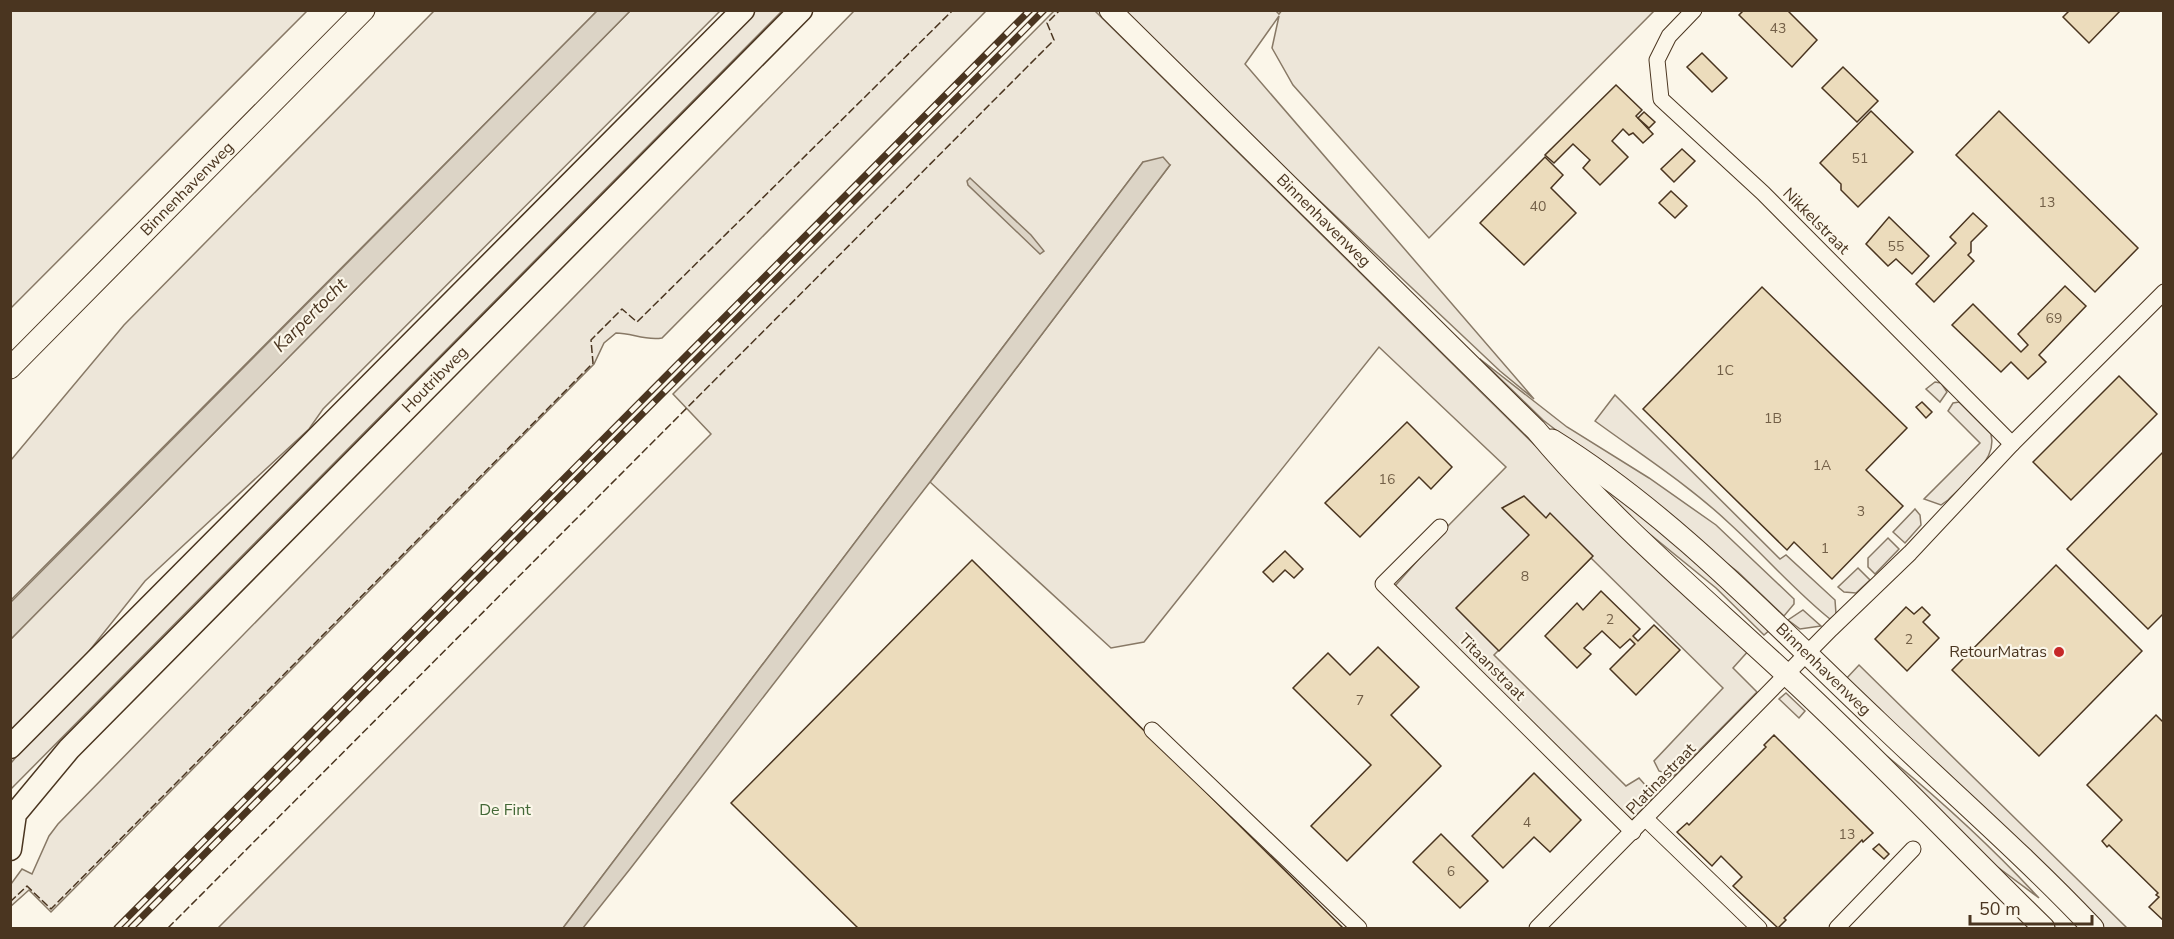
<svg xmlns="http://www.w3.org/2000/svg" width="2174" height="939" viewBox="0 0 2174 939" font-family="'Nunito Sans',sans-serif">
	<style>
		.green { fill: #ede6d9; stroke: #887966; stroke-width: 1.5 }
		.water { fill: #dcd4c6; stroke: #887966; stroke-width: 1.5 }
		.building { fill: #ecdcbc; stroke: #4a3520; stroke-width: 1.5 }
		.lines { fill: none; stroke-linecap: round; stroke-linejoin: round }
		.minor-casing { stroke: #4a3520; stroke-width: 17 }
		.secondary-casing { stroke: #4a3520; stroke-width: 23 }
		.primary-casing { stroke: #4a3520; stroke-width: 25 }
		.minor { stroke: #fbf6e9; stroke-width: 15 }
		.secondary { stroke: #fbf6e9; stroke-width: 21 }
		.primary { stroke: #fbf6e9; stroke-width: 22 }
		.rail-casing { stroke: #4a3520; stroke-width: 7 }
		.rail { stroke: #fbf6e9; stroke-width: 4.5; stroke-dasharray: 14; stroke-linecap: butt }
		.fence { stroke: #4a3520; stroke-width: 1.5; stroke-dasharray: 8 3; stroke-linecap: butt }
		.poi-dot { fill: #c62828; stroke: #fbf6e9; stroke-width: 2 }
		.labels { text-anchor: middle; dominant-baseline: central; stroke-width: 4.5; stroke-linejoin: round; paint-order: stroke }
		.number-label { font-size: 14px; fill: #725f47 }
		.street-label { font-size: 16px; fill: #4a3520; stroke: #fbf6e9 }
		.poi-label { font-size: 16px; fill: #4a3520; stroke: #fbf6e9; text-anchor: end }
		.park-label { font-size: 16px; fill: #436837; stroke: #fbf6e9 }
		.water-label { font-size: 18px; font-style: italic; fill: #4a3520; stroke: #fbf6e9 }
	</style>
	<rect width="100%" height="100%" fill="#fbf6e9"/>
	<g class="green">
		<polygon points="11,10 307,11 11,308 10,11"/>
		<path d="M855 10 986 11 662 338C645 341 632 333 616 333L604 343 594 364 51 912 29 890 11 906V884L22 869 32 874 49 836 58 824Z"/>
		<polygon points="1275,10 1279,14 1282,10 1654,11 1429,238 1293,85 1272,48 1279,16 1245,64 1534,399 1500,371 1219,106 1123,11"/>
		<polygon points="434,11 597,11 11,600 11,460 124,325"/>
		<polygon points="630,11 720,11 323,409 309,429 145,581 74,670 11,735 11,639"/>
		<polygon points="755,11 782,11 11,789 11,763 32,738 471,300"/>
		<polygon points="1054,11 1095,11 1637,546 1750,649 1733,668 1757,692 1674,776 1659,771 1654,761 1723,688 1591,558 1494,655 1626,786 1639,778 1655,796 1631,821 1395,586 1447,527 1506,467 1379,347 1144,642 1111,648 930,482 1170,165 1143,162 563,928 218,928 711,434 673,394"/>
		<polygon points="1480,359 1567,427 1649,478 1716,525 1794,599 1794,604 1784,616 1738,572 1543,420"/>
		<polygon points="1935,382 1941,383 1947,392 1940,402 1926,389"/>
		<path d="M1615 395 1780 559 1786 555 1835 600 1836 614 1830 619C1794 590 1764 555 1730 524 1689 485 1640 454 1595 421Z"/>
		<path d="M1959 402 1991 434C1998 461 1965 482 1948 500L1941 505 1924 499 1980 443 1948 411 1953 403Z"/>
		<polygon points="1572,461 1611,487 1772,628 1764,635 1716,588 1614,505"/>
		<polygon points="1915,509 1920,515 1921,525 1905,543 1893,532"/>
		<polygon points="1888,538 1899,549 1875,574 1868,567 1868,558"/>
		<polygon points="1858,568 1870,580 1856,593 1844,592 1838,587"/>
		<polygon points="1803,610 1821,626 1800,629 1788,620"/>
		<polygon points="1859,665 2127,928 2103,928 1845,680"/>
		<polygon points="1786,693 1805,711 1799,718 1779,699"/>
		<path d="M1877 748C1935 795 1989 844 2039 898L1980 854Z"/>
	</g>
	<g class="water">
		<polygon points="598,10 630,11 11,639 11,602"/>
		<polygon points="1163,157 1170,165 930,482 630,869 583,928 563,928 1137,170 1143,162"/>
		<polygon points="970,178 1031,235 1044,251 1040,254 968,185 967,181"/>
	</g>
	<g class="building">
		<polygon points="1744,10 1787,10 1817,40 1792,67 1739,15"/>
		<polygon points="2070,10 2121,10 2089,43 2063,17"/>
		<polygon points="1702,53 1727,78 1712,92 1687,67"/>
		<polygon points="1843,67 1878,101 1857,122 1822,88"/>
		<polygon points="1616,85 1642,110 1636,116 1653,134 1643,143 1633,133 1629,135 1623,129 1612,141 1628,157 1600,185 1583,168 1590,160 1573,144 1554,163 1545,155"/>
		<polygon points="1871,111 1913,152 1858,207 1841,190 1841,184 1820,163"/>
		<polygon points="1999,111 2138,248 2095,292 1956,155"/>
		<polygon points="1644,112 1655,122 1649,128 1638,118"/>
		<polygon points="1682,149 1695,161 1674,182 1661,169"/>
		<polygon points="1545,157 1563,175 1551,188 1576,213 1524,265 1480,223"/>
		<polygon points="1671,191 1687,206 1675,218 1659,203"/>
		<polygon points="1973,213 1987,226 1971,242 1971,252 1968,255 1974,261 1934,302 1916,284 1956,243 1950,237"/>
		<polygon points="1889,217 1929,256 1912,274 1896,259 1888,266 1866,244"/>
		<polygon points="2065,286 2086,306 2039,355 2046,362 2028,379 2011,362 2001,372 1952,325 1973,304 2021,352 2028,345 2018,334"/>
		<polygon points="1762,287 1907,428 1866,470 1903,506 1832,579 1794,542 1787,550 1643,409"/>
		<polygon points="2119,376 2157,414 2071,500 2033,462"/>
		<polygon points="1922,402 1932,412 1926,418 1916,407"/>
		<polygon points="1407,422 1452,467 1431,489 1419,477 1360,537 1325,503"/>
		<polygon points="2164,451 2164,613 2148,629 2067,549"/>
		<polygon points="1524,496 1546,518 1550,513 1593,556 1499,651 1456,608 1529,535 1502,508"/>
		<polygon points="1285,551 1303,569 1294,578 1285,570 1273,582 1263,572"/>
		<polygon points="972,560 1343,928 858,928 731,803"/>
		<polygon points="2056,565 2142,651 2039,756 1952,670"/>
		<polygon points="1601,591 1640,629 1633,636 1638,641 1654,625 1680,650 1636,695 1610,669 1635,644 1630,639 1620,648 1602,631 1584,648 1591,654 1577,668 1545,636 1577,603 1583,610"/>
		<polygon points="1906,607 1914,614 1922,607 1930,615 1923,622 1939,638 1907,671 1875,639"/>
		<polygon points="1378,647 1419,687 1391,715 1441,766 1347,861 1311,826 1371,765 1293,688 1328,653 1350,675"/>
		<polygon points="2156,715 2164,723 2164,921 2149,907 2159,897 2156,895 2158,893 2109,845 2107,847 2102,841 2122,820 2087,785"/>
		<polygon points="1774,735 1873,833 1863,842 1862,840 1784,918 1786,920 1778,928 1733,886 1742,877 1721,856 1712,866 1677,832 1687,823 1689,825 1766,747 1764,745"/>
		<polygon points="1534,773 1581,820 1550,852 1534,837 1503,868 1472,836"/>
		<polygon points="1441,834 1488,881 1460,908 1413,862"/>
		<polygon points="1879,844 1889,854 1884,859 1873,849"/>
	</g>
	<g class="lines">
		<g class="minor-casing">
			<g id="minor">
				<polyline points="1694,10 1669,36 1657,60 1661,99 1763,193 2012,444"/>
				<polyline points="1440,527 1383,584 1633,832"/>
				<polyline points="1152,730 1359,928"/>
				<polyline points="1647,820 1759,928"/>
				<polyline points="1537,928 1831,629 1910,553 2012,444 2164,292"/>
				<polyline points="1837,928 1913,849"/>
			</g>
		</g>
		<g class="secondary-casing">
			<g id="secondary">
				<path id="s1" d="M1110 10 1536 430C1611 520 1701 595 1786 674 1875 756 1958 844 2044 928"/>
				<path id="s2" d="M10 368 364 10"/>
				<path id="s3" d="M1552 440C1674 516 1773 623 1877 721 1949 790 2025 856 2093 928"/>
			</g>
		</g>
		<g class="primary-casing">
			<g id="primary">
				<polyline points="10,747 743,10"/>
				<path id="s4" d="M10 849 15 814 69 749 801 10"/>
			</g>
		</g>
		<use href="#minor" class="minor"/>
		<use href="#secondary" class="secondary"/>
		<use href="#primary" class="primary"/>
		<g class="rail-casing">
			<g id="rail">
				<polyline points="117,928 1030,10"/>
				<polyline points="131,928 1044,10"/>
			</g>
		</g>
		<use href="#rail" class="rail"/>
		<g class="fence">
			<polyline points="10,902 27,886 51,909 593,363 591,340 622,309 637,322 953,10"/>
			<polyline points="168,928 1054,40 1047,23 1060,10"/>
		</g>
	</g>
	<circle class="poi-dot" cx="2059" cy="652" r="6"/>
	<g class="labels">
		<g class="number-label">
			<text x="1778" y="28">43</text>
			<text x="1860" y="158">51</text>
			<text x="2047" y="202">13</text>
			<text x="1538" y="206">40</text>
			<text x="1896" y="246">55</text>
			<text x="2054" y="318">69</text>
			<text x="1725" y="370">1C</text>
			<text x="1773" y="418">1B</text>
			<text x="1822" y="465">1A</text>
			<text x="1387" y="479">16</text>
			<text x="1861" y="511">3</text>
			<text x="1825" y="548">1</text>
			<text x="1525" y="576">8</text>
			<text x="1610" y="619">2</text>
			<text x="1909" y="639">2</text>
			<text x="1360" y="700">7</text>
			<text x="1527" y="822">4</text>
			<text x="1847" y="834">13</text>
			<text x="1451" y="871">6</text>
		</g>
		<g class="street-label">
			<text stroke="none"><textPath href="#s2" startOffset="252">Binnenhavenweg</textPath></text>
			<text stroke="none"><textPath href="#s1" startOffset="300">Binnenhavenweg</textPath></text>
			<text transform="translate(1816 221) rotate(45)">Nikkelstraat</text>
			<text stroke="none"><textPath href="#s4" startOffset="640">Houtribweg</textPath></text>
			<text transform="translate(1492 667) rotate(45)">Titaanstraat</text>
			<text stroke="none"><textPath href="#s3" startOffset="356">Binnenhavenweg</textPath></text>
			<text transform="translate(1661 779) rotate(-46)">Platinastraat</text>
		</g>
		<g class="poi-label">
			<text x="2047" y="652">RetourMatras</text>
		</g>
		<g class="park-label">
			<text x="505" y="810">De Fint</text>
		</g>
		<g class="water-label">
			<text transform="translate(310 315) rotate(-45)">Karpertocht</text>
		</g>
	</g>
	<rect width="2174" height="939" fill="none" stroke="#4a3520" stroke-width="24"/>
	<path d="M1970 915v9h122v-9" fill="none" stroke="#4a3520" stroke-width="3"/>
	<text x="1979" y="915" font-size="18" fill="#4a3520" stroke="#fbf6e9" stroke-width="4.5" paint-order="stroke">50 m</text>
</svg>
